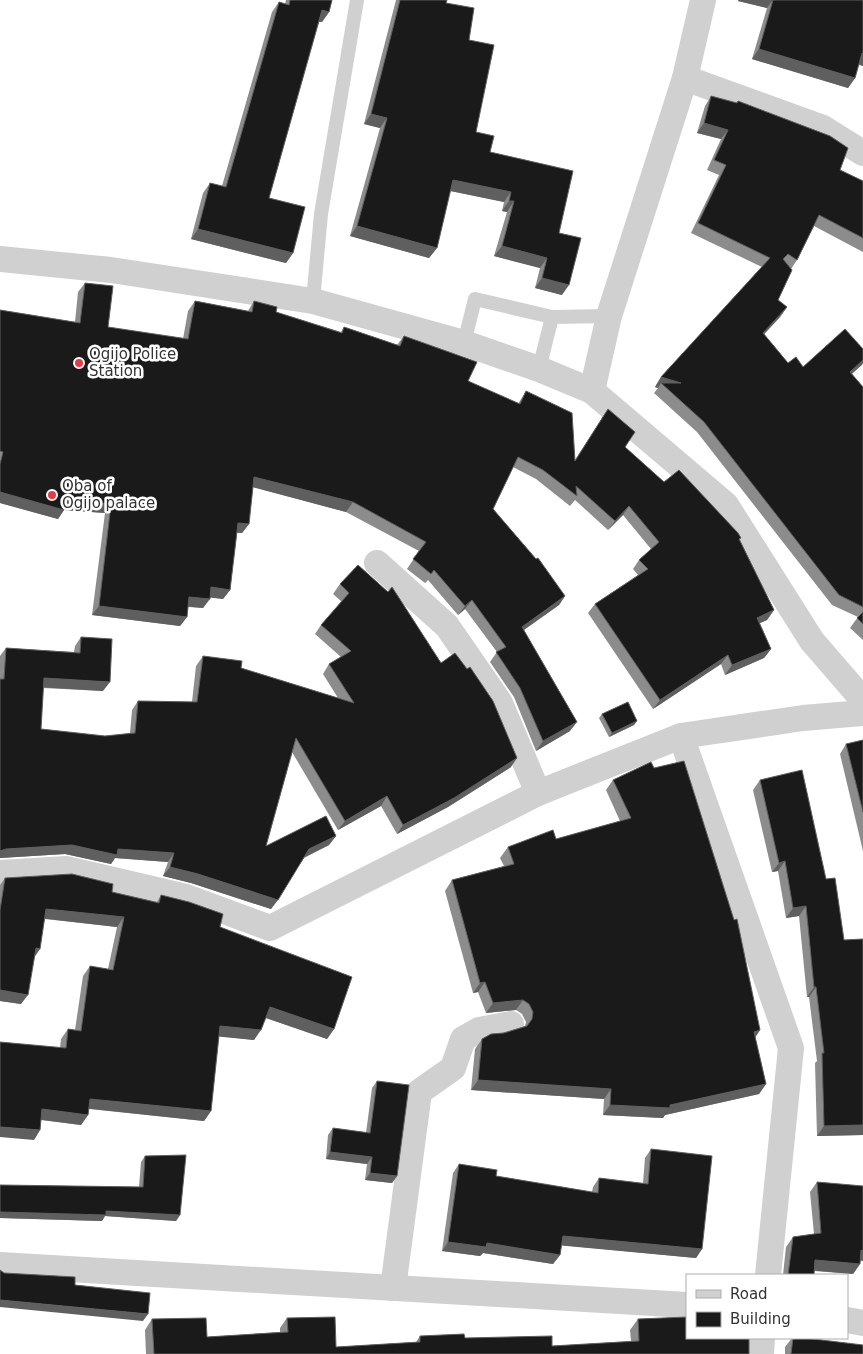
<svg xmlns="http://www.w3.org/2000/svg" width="863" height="1354" viewBox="0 0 863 1354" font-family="'DejaVu Sans',sans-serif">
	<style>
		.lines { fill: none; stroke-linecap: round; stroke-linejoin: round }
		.lane { stroke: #d0d0d0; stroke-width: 14 }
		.street { stroke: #d0d0d0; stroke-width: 26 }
		.wall { fill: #8c8c8c }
		.shaded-wall { fill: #5f5f5f }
		.building { fill: #1a1a1a; stroke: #5f5f5f }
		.poi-dot { fill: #e63946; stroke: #fff; stroke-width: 2 }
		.labels { text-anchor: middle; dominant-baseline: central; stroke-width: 5; stroke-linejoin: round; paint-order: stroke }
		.poi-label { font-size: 15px; fill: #333; stroke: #fff; text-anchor: start }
	</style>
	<rect width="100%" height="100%" fill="#fff"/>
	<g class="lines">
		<g class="lane">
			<polyline points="313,301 321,214 357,0"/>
			<polyline points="464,343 475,299 552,317 609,316"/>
			<polyline points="539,369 552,317"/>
		</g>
		<g class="street">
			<polyline points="685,78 823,128 863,153"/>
			<polyline points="0,259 111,270 313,301 464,343 539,369 592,391 726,505 812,641 863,700"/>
			<polyline points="592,391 609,316 685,78 703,0"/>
			<polyline points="377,563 447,626 500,703 538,793"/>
			<polyline points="681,736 791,1048 768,1275"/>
			<polyline points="0,873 66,869 186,897 270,928 538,793 681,736 803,718 863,713"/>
			<polyline points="0,1265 687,1305"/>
			<polyline points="393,1288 419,1092 453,1068 463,1039 479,1030 511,1024"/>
			<polyline points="847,1320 863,1323"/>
			<polyline points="761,1354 762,1338"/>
		</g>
	</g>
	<g class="wall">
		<polygon points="286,0 332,0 329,12 322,22 319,22 269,198 293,253 286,263 191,239 203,193 210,183 222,186 272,12 279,2 285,4"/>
		<polygon points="396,0 447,0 446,3 469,40 476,132 490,152 559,233 562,295 535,288 540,268 494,256 507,212 502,211 504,202 450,191 437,248 429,258 350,236 380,128 364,124"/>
		<polygon points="738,0 863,0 863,66 859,65 855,78 848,88 752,59 767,8 738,1"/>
		<polygon points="711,96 840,170 863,181 863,252 814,226 797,260 791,269 778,300 787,307 780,317 764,334 788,363 803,367 863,349 863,363 852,374 863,387 863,640 850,628 858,617 832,605 697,432 654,393 658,388 655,387 661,377 762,267 691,233 719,175 707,170 721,139 697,133 705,106"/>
		<polygon points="85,283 108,327 183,339 188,311 195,301 248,311 254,301 276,312 341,332 344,327 397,345 404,336 468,381 518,404 526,391 575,460 608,409 625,447 664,482 740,540 774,610 767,620 760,623 771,649 764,658 725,675 721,664 653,709 588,613 595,604 638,575 633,569 639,560 651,549 623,515 608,530 575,500 570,506 536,479 513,467 493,509 565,596 559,605 524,630 570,731 536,751 514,697 490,662 497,652 465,609 458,615 428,580 425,583 407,569 419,551 346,512 253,487 249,524 242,533 237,533 230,590 223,599 210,597 203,608 188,607 187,617 180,626 92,615 105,513 64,510 58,519 0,503 0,310 75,322 78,292"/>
		<polygon points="340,584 441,663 511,767 448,807 397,834 381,806 338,830 292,752 266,846 336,836 329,845 304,858 271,909 191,883 163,876 168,862 115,858 111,864 65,854 0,858 0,656 6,648 74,652 75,646 81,637 103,691 43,688 41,729 105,736 130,733 132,710 138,701 192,702 196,666 203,656 241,668 338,698 323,674 329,664 341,657 315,634 321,625 342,602 333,594"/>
		<polygon points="602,714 637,721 634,725 609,737 599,718"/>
		<polygon points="863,740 863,851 840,754 846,744"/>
		<polygon points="613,780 760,1030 755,1038 766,1084 759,1094 665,1115 663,1118 603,1115 604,1099 471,1090 475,1049 482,1039 525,1026 526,1022 522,1014 516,1010 486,1013 478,992 473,993 445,891 452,880 504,866 500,858 508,847 556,839 620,821 606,790"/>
		<polygon points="760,780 826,879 844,940 863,939 863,1135 817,1136 815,1063 817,1061 809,997 807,997 799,916 786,918 778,871 772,872 753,790"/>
		<polygon points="5,878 112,892 157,902 161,895 220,927 334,1029 327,1039 266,1018 254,1040 219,1036 211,1111 204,1121 89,1109 88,1115 81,1125 41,1120 40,1130 34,1140 60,1048 61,1039 68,1029 75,1030 83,976 90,966 108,969 117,927 45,919 21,1004 0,1001 0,885"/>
		<polygon points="377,1081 397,1176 392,1183 365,1180 367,1164 326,1159 328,1135 333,1128 366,1133 372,1088"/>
		<polygon points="651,1149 702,1249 696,1258 561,1245 560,1255 553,1264 483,1253 480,1256 442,1251 453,1173 459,1164 496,1176 592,1192 593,1187 599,1178 643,1183 645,1158"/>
		<polygon points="145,1156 180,1215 176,1221 105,1216 102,1221 0,1218 0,1185 139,1187 141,1162"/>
		<polygon points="817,1182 860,1261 860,1264 853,1274 814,1271 814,1275 783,1275 786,1247 793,1237 814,1234 810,1192"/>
		<polygon points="287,1318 336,1347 416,1342 420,1336 465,1338 552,1346 631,1341 630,1330 638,1319 687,1338 749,1354 146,1354 145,1330 152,1319 207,1337 280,1332 280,1328"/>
		<polygon points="792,1338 805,1338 863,1354 785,1354 785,1347"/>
	</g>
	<g class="shaded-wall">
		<polygon points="739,0 773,0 767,8 738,1"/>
		<polygon points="322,10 329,12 322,22 315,21"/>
		<polygon points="759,49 855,78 848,88 752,59"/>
		<polygon points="862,53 863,54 863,66 855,63"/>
		<polygon points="371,114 387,118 380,128 364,124"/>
		<polygon points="704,123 728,130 721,139 697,133"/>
		<polygon points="453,180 511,192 504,202 446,190"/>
		<polygon points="509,201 514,201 507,212 502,211"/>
		<polygon points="357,226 437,248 429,258 350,236"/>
		<polygon points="198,229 293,253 286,263 191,239"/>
		<polygon points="502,246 547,258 540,268 494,256"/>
		<polygon points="542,278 569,285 562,295 535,288"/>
		<polygon points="787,307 780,317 756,343 763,333"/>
		<polygon points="863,360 863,363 862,365 843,381 850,372"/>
		<polygon points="661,377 681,383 661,383 658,388 655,387"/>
		<polygon points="254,477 353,502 346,512 248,486"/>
		<polygon points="0,492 66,500 111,504 105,513 64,510 58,519 0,503"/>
		<polygon points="629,506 623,515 608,530 615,521"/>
		<polygon points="238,523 249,524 242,533 231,532"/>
		<polygon points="211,587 230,590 223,599 205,597"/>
		<polygon points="565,596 559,605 515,636 522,627"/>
		<polygon points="189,597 210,599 203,608 183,606"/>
		<polygon points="472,600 465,609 458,615 465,606"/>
		<polygon points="99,606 187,617 180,626 92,615"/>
		<polygon points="774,610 767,620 751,627 757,618"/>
		<polygon points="771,649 764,658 725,675 732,665"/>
		<polygon points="728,655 721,664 653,709 660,700"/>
		<polygon points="44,678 110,682 103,691 37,687"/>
		<polygon points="637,721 634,725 609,737 612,733"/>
		<polygon points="577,722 570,731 536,751 543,741"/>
		<polygon points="517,758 511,767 448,807 397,834 403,825"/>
		<polygon points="387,796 381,806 338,830 345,821"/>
		<polygon points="336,836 329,845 303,858 309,849"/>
		<polygon points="72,845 118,849 174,853 168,862 115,858 111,864 65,854 0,858 0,851 6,849"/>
		<polygon points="785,861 778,871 772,872 779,863"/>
		<polygon points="170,867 198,874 278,900 271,909 191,883 163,876"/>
		<polygon points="806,906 799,916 786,918 793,908"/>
		<polygon points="46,909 124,917 117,927 39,918"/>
		<polygon points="36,948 40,949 34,958"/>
		<polygon points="485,982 478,992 473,993 480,983"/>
		<polygon points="814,987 816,987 809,997 807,997"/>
		<polygon points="0,990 28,995 21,1004 0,1001"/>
		<polygon points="523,1000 516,1010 486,1013 493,1003"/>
		<polygon points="270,1007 334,1029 327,1039 263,1017"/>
		<polygon points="220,1026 261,1030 254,1040 213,1036"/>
		<polygon points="760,1030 753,1040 754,1032"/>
		<polygon points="478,1080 611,1089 604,1099 471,1090"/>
		<polygon points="766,1084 759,1094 665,1115 663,1118 603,1115 610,1105 670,1105"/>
		<polygon points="90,1099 211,1111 204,1121 83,1108"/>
		<polygon points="42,1109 88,1115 81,1125 35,1119"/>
		<polygon points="863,1125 863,1135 817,1136 824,1126"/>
		<polygon points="0,1127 40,1130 34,1140 0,1137"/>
		<polygon points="330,1152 372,1157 367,1164 326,1159"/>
		<polygon points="370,1173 397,1176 392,1183 365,1180"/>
		<polygon points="106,1211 180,1215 176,1221 105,1216 102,1221 0,1218 0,1212"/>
		<polygon points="563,1236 702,1249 696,1258 556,1245"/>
		<polygon points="448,1242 487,1243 560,1255 553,1264 483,1253 480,1256 442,1251"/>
		<polygon points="861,1250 863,1251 863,1261 854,1260"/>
		<polygon points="815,1260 860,1264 853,1274 808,1270"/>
		<polygon points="0,1300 148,1314 143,1321 0,1307"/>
	</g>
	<g class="building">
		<polygon points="290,0 332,0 329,12 322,10 269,198 305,207 293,253 198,229 210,183 226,187 279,2 289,5"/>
		<polygon points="400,0 447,0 446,3 474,8 469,40 494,45 476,132 494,136 490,152 573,171 559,233 581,238 569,285 542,278 547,258 502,246 514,201 509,201 511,192 453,180 437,248 357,226 387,118 371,114"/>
		<polygon points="773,0 863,0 863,54 862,53 855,78 759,49"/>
		<polygon points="711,96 737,103 738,101 830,136 848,148 840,170 863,181 863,238 819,215 797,260 788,254 783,259 792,270 778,300 787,307 763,333 788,363 796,357 803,367 845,329 863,349 863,360 850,372 863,387 863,607 839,595 704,422 661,383 681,383 661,377 770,258 698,223 726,165 714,160 728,130 704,123"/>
		<polygon points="85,283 113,286 108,327 188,339 195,301 252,312 254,301 277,307 276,312 342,333 344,327 400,346 404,336 477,362 468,381 520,404 526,391 572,413 575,461 608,409 635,432 625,447 664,482 679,470 738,533 741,538 739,539 774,610 757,618 771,649 732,665 728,655 660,700 595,604 648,569 639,560 659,542 629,506 615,521 576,486 577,496 543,470 518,457 493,509 536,559 538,558 565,596 522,627 577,722 543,741 520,688 496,652 506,647 472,600 465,606 434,570 431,574 413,559 426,542 353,502 254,477 249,524 238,523 230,590 211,587 210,599 189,597 187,617 99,606 111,504 66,500 64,510 0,492 0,464 3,452 0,451 0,310 80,323"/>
		<polygon points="358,565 388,592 392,587 441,663 455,653 467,669 470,667 493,701 517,758 454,798 403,825 387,796 345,821 296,738 266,846 326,816 336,836 309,849 278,900 198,874 170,867 174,853 118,849 117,855 72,845 6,849 0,851 0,679 4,679 6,648 80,653 81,637 112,639 110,682 44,678 41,729 105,736 135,733 138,701 197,702 203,656 242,661 241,668 354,703 329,664 351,651 321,625 349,593 340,584"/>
		<polygon points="863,612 863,624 857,618"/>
		<polygon points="628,702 637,721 612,733 602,714"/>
		<polygon points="863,740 863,812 846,744"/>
		<polygon points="684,761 734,920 737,919 760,1030 754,1032 766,1084 670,1105 670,1108 610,1105 611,1089 478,1080 482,1039 491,1034 504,1033 527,1026 532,1019 533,1012 529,1004 523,1000 493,1003 485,982 480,983 452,880 514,864 508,847 553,830 556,839 631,818 613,780 651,762 654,768"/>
		<polygon points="802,770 826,879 835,878 844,940 863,939 863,1125 824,1126 822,1053 824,1053 816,987 814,987 806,906 793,908 785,861 779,863 760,780"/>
		<polygon points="72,874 113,884 112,892 159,903 161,895 189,902 223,914 220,927 352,977 334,1029 270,1007 261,1030 220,1026 211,1111 90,1099 88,1115 42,1109 40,1130 0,1127 0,1042 66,1048 68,1029 81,1031 90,966 113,970 124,917 46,909 40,949 36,948 28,995 0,990 0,910 5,878"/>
		<polygon points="377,1081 409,1085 397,1176 370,1173 372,1157 330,1152 333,1128 370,1133"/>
		<polygon points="651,1149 712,1156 702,1249 563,1236 560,1255 487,1243 486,1247 448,1242 459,1164 497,1170 496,1176 598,1193 599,1178 648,1184"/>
		<polygon points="186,1155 180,1215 106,1211 106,1215 0,1212 0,1185 143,1187 145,1156"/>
		<polygon points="817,1182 863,1186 863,1251 861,1250 860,1264 815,1260 814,1275 788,1275 793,1237 821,1233"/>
		<polygon points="0,1270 4,1273 75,1277 75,1285 150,1293 148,1314 0,1300"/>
		<polygon points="335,1317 336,1347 420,1342 420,1336 464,1334 465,1338 552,1336 552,1346 639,1341 638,1319 687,1317 687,1338 749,1338 749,1354 154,1354 152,1319 206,1318 207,1337 288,1332 287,1318"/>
		<polygon points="793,1338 805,1338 863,1345 863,1354 791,1354"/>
	</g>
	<g class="poi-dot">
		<circle cx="79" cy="363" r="5"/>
		<circle cx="52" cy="495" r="5"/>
	</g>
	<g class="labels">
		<g class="poi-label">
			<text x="89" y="354">Ogijo Police<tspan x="89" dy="17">Station</tspan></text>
			<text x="62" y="486">Oba of<tspan x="62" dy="17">Ogijo palace</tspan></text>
		</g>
	</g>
	<rect x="686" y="1274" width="162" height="65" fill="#ffffff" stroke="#adadad"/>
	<rect x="696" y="1290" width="25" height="8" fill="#d0d0d0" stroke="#adadad"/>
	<text x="730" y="1299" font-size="15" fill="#333333">Road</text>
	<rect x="696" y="1312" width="25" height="15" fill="#1a1a1a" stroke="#adadad"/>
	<text x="730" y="1324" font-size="15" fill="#333333">Building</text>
</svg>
